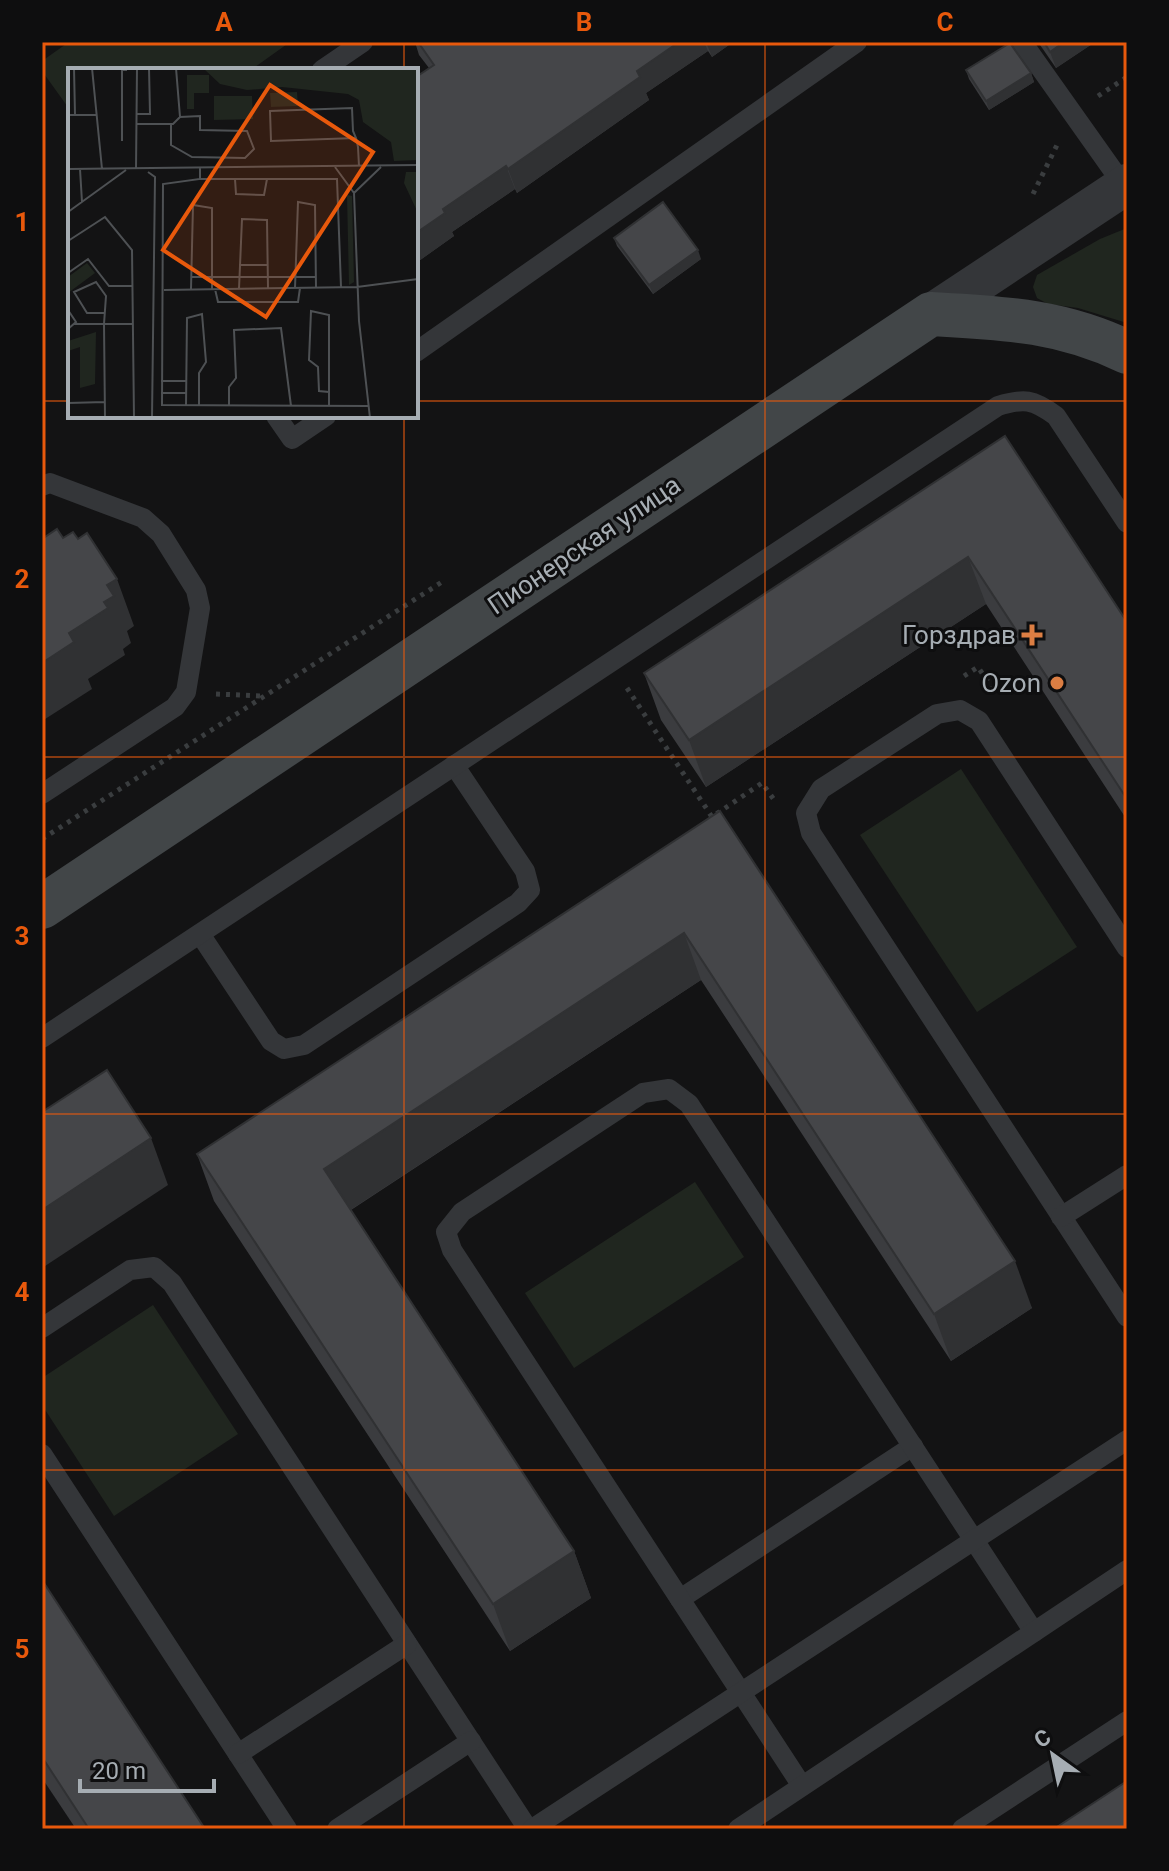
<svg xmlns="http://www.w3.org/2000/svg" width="1169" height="1871" viewBox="0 0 1169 1871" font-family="Roboto,sans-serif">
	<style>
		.green { fill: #20261f }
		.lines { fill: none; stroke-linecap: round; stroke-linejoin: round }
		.path { stroke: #3a3d3f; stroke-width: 5; stroke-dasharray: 4 6; stroke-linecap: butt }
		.lane { stroke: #343639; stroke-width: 20 }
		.street { stroke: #343639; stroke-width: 40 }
		.secondary { stroke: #424648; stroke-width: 44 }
		.wall { fill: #3b3c3f }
		.shaded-wall { fill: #303133 }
		.building { fill: #454649; stroke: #303133; stroke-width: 2 }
		.grid { fill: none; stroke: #e8590c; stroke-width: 2; stroke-opacity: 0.55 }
		.poi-dot { fill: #dc7e43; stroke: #0e0e0f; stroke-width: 3 }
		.labels { text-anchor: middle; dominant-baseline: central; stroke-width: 6; stroke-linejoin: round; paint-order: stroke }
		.street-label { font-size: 26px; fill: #a6adb3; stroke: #0e0e0f }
		.poi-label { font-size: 26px; fill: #a6adb3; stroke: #0e0e0f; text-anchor: end }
		.inset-road { fill: none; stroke: #4e5154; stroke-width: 2 }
		.view { fill: #e8590c; fill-opacity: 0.15; stroke: #e8590c; stroke-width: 4 }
		.inset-edge { fill: none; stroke: #a6adb3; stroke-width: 4 }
		.neatline { fill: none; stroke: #e8590c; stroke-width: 3 }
		.grid-label { font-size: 26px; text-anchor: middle; font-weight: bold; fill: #e8590c }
	</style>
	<rect width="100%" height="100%" fill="#131314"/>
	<g class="green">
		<polygon points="69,42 290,42 251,70 70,70 70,110 42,71 42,61"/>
		<polygon points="1127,228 1127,323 1078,308 1048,304 1037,298 1033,287 1037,275 1100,239"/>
		<polygon points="961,769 1077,947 977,1012 860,835"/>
		<polygon points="695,1182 744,1257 574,1368 525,1293"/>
		<polygon points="153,1305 238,1434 114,1516 42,1405 42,1378"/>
	</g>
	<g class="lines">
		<g class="path">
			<polyline points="1098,96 1127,77"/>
			<polyline points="1033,194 1057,145"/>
			<polyline points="964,676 978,667 992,688"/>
			<polyline points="627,688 712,817 762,783 775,801"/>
			<polyline points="216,694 262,696"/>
			<polyline points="42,839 445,580"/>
		</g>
		<g class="lane">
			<polyline points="1022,42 1124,186"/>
			<polyline points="322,70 363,42"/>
			<polyline points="416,352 857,42"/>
			<polyline points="276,416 292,439 326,416"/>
			<polyline points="42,486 50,483 143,518 161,534 196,590 200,608 186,692 175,707 42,794"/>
			<polyline points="200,934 271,1041 284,1049 304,1045 518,903 530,890 525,871 454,765"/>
			<polyline points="1127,948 979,721 960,710 937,714 821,789 806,813 811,833 1127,1317"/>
			<path d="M42 1038 998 406C1024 398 1033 399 1056 416L1127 523"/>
			<polyline points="1061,1217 1127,1175"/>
			<polyline points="42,1328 130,1270 154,1267 172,1283 528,1829"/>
			<polyline points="42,1454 287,1829"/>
			<polyline points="680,1599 913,1446"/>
			<polyline points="238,1754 407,1644"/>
			<polyline points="802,1786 452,1250 446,1232 462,1212 643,1093 669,1089 689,1104 1034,1632"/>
			<polyline points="337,1829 471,1741"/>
			<polyline points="532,1829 1127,1440"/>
			<polyline points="738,1829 1127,1570"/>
			<polyline points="962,1829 1127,1721"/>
		</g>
		<polyline class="street" points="931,314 1127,184"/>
		<path class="secondary" d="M42 907 931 314C1003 318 1061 320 1127 352"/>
	</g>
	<g class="wall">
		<polygon points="415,42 733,42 712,57 708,51 646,93 649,100 517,193 515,189 452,232 454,236 416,263 429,68 419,55"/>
		<polygon points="1038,42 1095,42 1056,68"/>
		<polygon points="966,70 1031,73 1034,82 989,110 969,79"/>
		<polygon points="614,238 701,259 653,294 617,246"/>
		<polygon points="1005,436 1127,622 1127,820 986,604 706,787 661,720 644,673"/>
		<polygon points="720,811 1032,1308 951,1361 701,980 351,1210 574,1551 591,1598 510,1651 214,1201 197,1154"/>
		<polygon points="42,1580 205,1829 76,1829 42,1778"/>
	</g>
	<g class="shaded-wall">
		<polygon points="679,42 704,42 708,51 646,93 649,100 517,193 508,169 637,71"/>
		<polygon points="706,42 733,42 712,57"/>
		<polygon points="1064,42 1095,42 1056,68 1050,52"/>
		<polygon points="1031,73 1034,82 989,110 986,101"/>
		<polygon points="506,166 515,189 452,232 454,236 416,263 416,233 443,209"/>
		<polygon points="698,250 701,259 653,294 649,285"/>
		<polygon points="968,557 986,604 706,787 689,740"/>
		<polygon points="117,579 134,626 127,631 131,643 123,649 125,655 88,679 92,689 42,721 42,663 69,633 104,602 107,585"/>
		<polygon points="684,933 701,980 341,1216 324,1169"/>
		<polygon points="151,1138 168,1185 42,1268 42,1210"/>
		<polygon points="1015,1261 1032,1308 951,1361 934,1314"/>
		<polygon points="574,1551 591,1598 510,1651 493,1604"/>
	</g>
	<g class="building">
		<polygon points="418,42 679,42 637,71 640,77 508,169 506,166 443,209 445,213 416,233 416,77 434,65"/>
		<polygon points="1044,42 1064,42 1050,52"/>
		<polygon points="1010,43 1031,73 986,101 966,70"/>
		<polygon points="663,202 698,250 649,285 614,238"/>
		<polygon points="1005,436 1127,622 1127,799 968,557 689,740 644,673"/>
		<polygon points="57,529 63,538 73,532 78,539 87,533 117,579 107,585 114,596 104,602 108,608 69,633 74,642 42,663 42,539"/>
		<polygon points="720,811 1015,1261 934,1314 684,933 324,1169 574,1551 493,1604 197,1154"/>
		<polygon points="107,1070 151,1138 42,1210 42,1112"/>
		<polygon points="42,1580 205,1829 89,1829 42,1757"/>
		<polygon points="1127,1781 1127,1829 1054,1829"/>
	</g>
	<path class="grid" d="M404 42V70M765 42V1829M42 401H70M416 401H1127M404 416V1829M42 757H1127M42 1114H1127M42 1470H1127"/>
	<g class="poi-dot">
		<path d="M1028 623h8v8h8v8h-8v8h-8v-8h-8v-8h8z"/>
		<circle cx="1057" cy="683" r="8"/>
	</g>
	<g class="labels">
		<g class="street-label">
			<text transform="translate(584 545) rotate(-34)">Пионерская улица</text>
		</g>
		<g class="poi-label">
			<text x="1016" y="635">Горздрав</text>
			<text x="1041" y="683">Ozon</text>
		</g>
	</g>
	<g transform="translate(68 68)">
		<rect width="350" height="350" fill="#131314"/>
		<path d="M135 0H350V92L326 93 323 74 295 54 291 32 280 26 214 19 179 22 152 16ZM119 7H141V25H126V41H119ZM229 24 230 38 203 39 202 25ZM146 28H184L185 51 146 52ZM338 104H350V145L336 115ZM279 127 284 128 286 214 281 217ZM19 195 27 205 0 225V209ZM28 264 27 316 12 320V279L0 283V273Z" fill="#20261f"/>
		<path class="inset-road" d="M6 0 7 47M24 0 34 101M108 0 112 49M69 46H82L81 0M0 47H28M69 56H105L112 49 132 48V62L179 63 186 81 177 90 124 89 103 77V56M288 70 203 73 202 43 284 40 285 63 288 70 289 74 290 79 291 98M54 73V2H59M267 99 286 125 291 253 302 350M132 100V111L95 116 94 337 300 338M0 101 350 97M12 101 14 134M68 101 69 0M80 104 87 109 84 350M132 111H269L273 219M167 111 168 126 196 127 199 111M286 125 313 99M0 144 58 102M0 173 37 149 64 182 66 350M171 197H200M0 205 20 191 41 218H65M123 209H248M227 220 230 134 247 137 248 220M123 221 125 137 144 140V221M147 221 150 234H230L232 220M171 221 174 151 199 152 200 220M96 222 289 219 350 211M0 242 8 254 0 261M36 245H19L6 224 28 214 38 228 36 256H65M7 256H36L37 350M93 313H118M261 324 251 323 250 299 241 292 243 243 261 247V338M93 325H118M0 335 37 334M118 338 119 250 134 246 138 294 131 305V338M161 338V319L168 310 166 262 213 260 223 338"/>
		<path class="view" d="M202 17 305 84 198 249 95 182Z"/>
		<rect width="350" height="350" class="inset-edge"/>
	</g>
	<rect width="1169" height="1871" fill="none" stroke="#0e0e0f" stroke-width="88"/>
	<g transform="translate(1053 1755) rotate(327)" stroke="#0e0e0f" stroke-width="6" paint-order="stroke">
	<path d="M0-6L14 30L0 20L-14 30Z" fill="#a6adb3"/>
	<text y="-12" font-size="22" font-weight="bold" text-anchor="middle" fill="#a6adb3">С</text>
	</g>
	<path d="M80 1779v12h134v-12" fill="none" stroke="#a6adb3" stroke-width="4"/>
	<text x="92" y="1779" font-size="24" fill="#a6adb3" stroke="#0e0e0f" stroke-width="6" paint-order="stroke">20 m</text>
	<rect x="44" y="44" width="1081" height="1783" class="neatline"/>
	<g class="grid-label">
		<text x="224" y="31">A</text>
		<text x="584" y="31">B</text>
		<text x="945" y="31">C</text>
		<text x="22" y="231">1</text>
		<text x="22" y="588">2</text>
		<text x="22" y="945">3</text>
		<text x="22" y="1301">4</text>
		<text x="22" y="1658">5</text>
	</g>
</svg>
